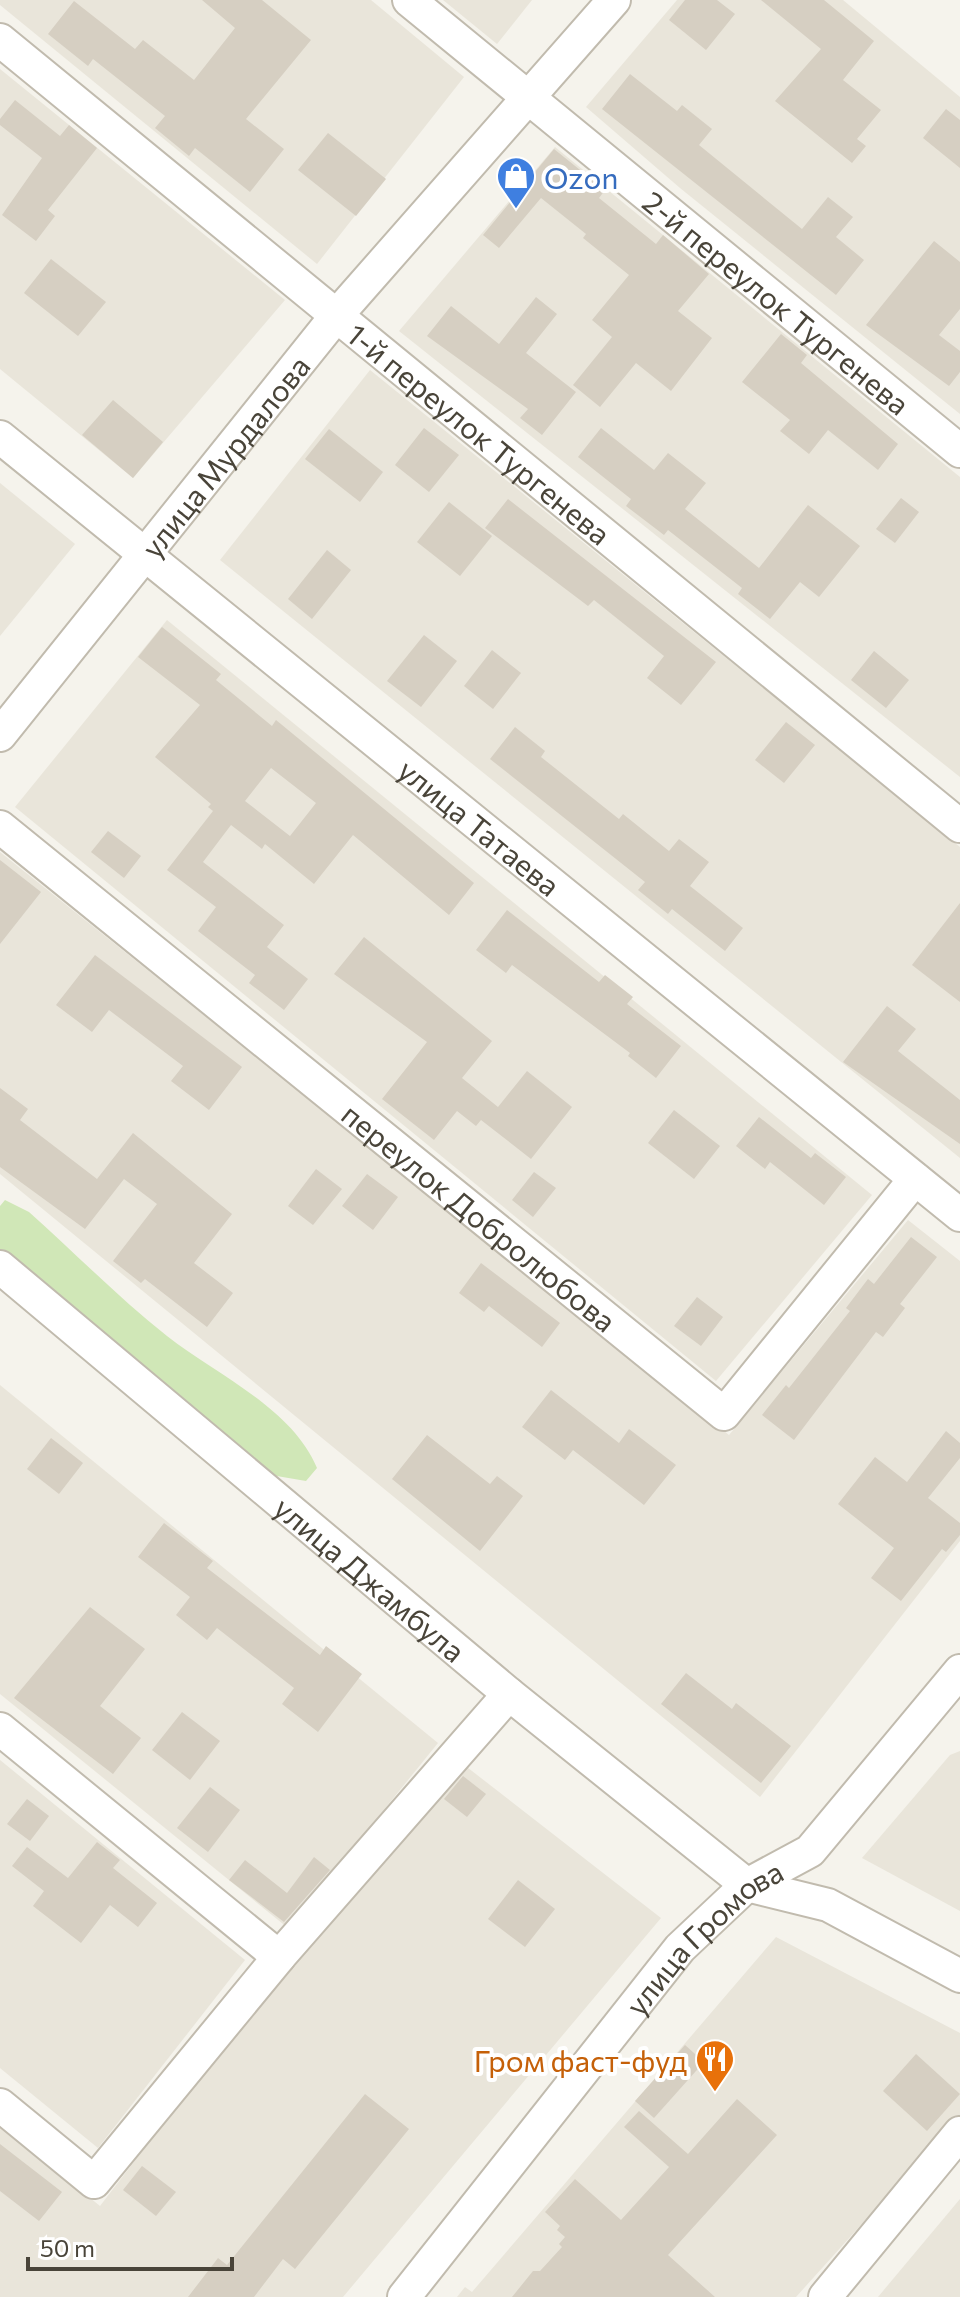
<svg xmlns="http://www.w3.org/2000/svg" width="960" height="2297" viewBox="0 0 960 2297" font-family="Commissioner,sans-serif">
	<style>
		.residential { fill: #e9e5da }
		.green { fill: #d0e7b7 }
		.building { fill: #d6cfc2; fill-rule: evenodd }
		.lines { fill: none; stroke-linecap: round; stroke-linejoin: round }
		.minor-casing { stroke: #c1bbae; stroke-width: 36 }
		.minor { stroke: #fff; stroke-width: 32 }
		.labels { text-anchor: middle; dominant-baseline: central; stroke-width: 8; stroke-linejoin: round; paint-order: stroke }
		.shop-label { font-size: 30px; fill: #366cbe; stroke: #fff; text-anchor: start }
		.street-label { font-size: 30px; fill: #494439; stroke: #fff }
		.food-label { font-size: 30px; fill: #c56008; stroke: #fff; text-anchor: end }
	</style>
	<rect width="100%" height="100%" fill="#f5f3ec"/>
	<g class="residential">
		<polygon points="0,0 371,0 464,77 317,264 0,5"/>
		<polygon points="443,0 532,0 497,44"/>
		<polygon points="677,0 843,0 960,97 960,414 680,188 586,107"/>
		<polygon points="0,69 285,300 133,478 0,369"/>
		<polygon points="555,147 960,477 960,777 399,331"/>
		<polygon points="370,370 960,847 960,1158 220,560"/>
		<polygon points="0,483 75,544 0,636"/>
		<polygon points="167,620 872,1195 716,1381 15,807"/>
		<polygon points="0,852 729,1435 908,1220 960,1261 960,1541 760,1797 0,1174"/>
		<polygon points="0,1385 438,1743 288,1928 0,1694"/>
		<polygon points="960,1751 960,1911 862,1858 950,1755"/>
		<polygon points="0,1760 245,1960 98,2148 0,2068"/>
		<polygon points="463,1764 661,1918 343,2297 0,2297 0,2125 100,2206 284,1967"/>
		<polygon points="776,1937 960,2033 960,2115 796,2297 457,2297 465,2287 472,2292"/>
		<polygon points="960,2199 960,2297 878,2297"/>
	</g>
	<path class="green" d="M5 1200 29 1212C75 1253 119 1298 167 1336 217 1375 292 1408 317 1468L306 1481 265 1474 0 1251V1206Z"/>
	<g class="building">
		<polygon points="202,0 262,0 311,40 246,119 284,149 250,192 195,148 189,156 155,128 165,116 93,59 88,66 48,34 74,1 135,49 143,40 194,80 235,28"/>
		<polygon points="685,0 717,0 735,14 706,50 669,20"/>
		<polygon points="761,0 824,0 874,41 843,80 881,110 857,139 866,146 852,163 775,101 821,49"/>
		<polygon points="630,74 677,111 682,105 712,129 699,145 802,229 828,197 853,217 836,237 864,260 836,295 602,109"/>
		<polygon points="15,100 60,136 69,125 97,148 48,210 55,216 36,241 2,215 42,158 0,125 0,119"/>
		<polygon points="946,109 960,120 960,168 923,138"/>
		<polygon points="328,133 386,179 356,216 298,170"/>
		<polygon points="554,149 605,190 599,198 656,244 663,235 709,274 678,311 712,338 671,391 636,363 600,407 573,385 612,337 592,320 629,275 583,238 586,234 541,198 499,248 483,235"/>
		<polygon points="934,241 960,262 960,309 939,335 960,351 960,372 949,386 866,325"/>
		<polygon points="51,259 106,302 78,336 24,293"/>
		<polygon points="536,297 557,314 526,353 576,392 542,435 520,418 528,409 427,336 451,306 499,344"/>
		<polygon points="781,334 807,355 801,363 898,444 878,470 828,430 809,454 780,431 790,420 742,382"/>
		<polygon points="113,400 163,442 133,478 82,435"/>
		<polygon points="424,428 459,455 429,492 395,465"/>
		<polygon points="601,428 654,470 668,453 706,483 685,509 759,568 808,505 860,546 819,597 800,582 770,619 738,594 742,588 668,530 664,535 626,506 631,499 578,457"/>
		<polygon points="329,429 383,472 360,502 305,459"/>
		<polygon points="901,498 919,512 895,543 876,529"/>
		<polygon points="508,499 716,662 681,705 647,678 664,656 594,600 588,606 485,528"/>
		<polygon points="449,502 492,536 460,576 417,542"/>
		<polygon points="327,550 351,570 312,619 288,599"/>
		<path d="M162 627 221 674 216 680 272 726 276 720 474 883 449 915 353 835 314 884 265 844 262 849 231 825 203 862 284 925 267 947 308 979 284 1010 249 983 255 975 198 931 216 907 167 870 213 811 208 807 211 804 155 757 200 705 138 657ZM271 768 316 803 290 836 245 801Z"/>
		<polygon points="424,635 457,661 421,707 387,681"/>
		<polygon points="492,650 521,673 493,709 464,686"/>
		<polygon points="874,651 909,680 886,708 851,680"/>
		<polygon points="786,722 815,745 784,783 755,760"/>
		<polygon points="515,727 545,751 541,757 619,819 623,814 669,851 679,839 709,862 690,886 743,928 725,951 672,909 668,914 638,890 645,882 490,759"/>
		<polygon points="108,831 141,856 124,878 91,852"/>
		<polygon points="0,860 41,892 0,944"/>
		<polygon points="960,903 960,1002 912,965"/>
		<polygon points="507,910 599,982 605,975 633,997 627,1004 681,1046 656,1078 628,1056 630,1053 512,965 506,973 476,950"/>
		<polygon points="364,937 492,1041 462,1078 498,1107 527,1071 572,1107 531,1159 481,1120 476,1126 457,1111 434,1140 382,1099 427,1042 334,974"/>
		<polygon points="95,955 242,1067 209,1110 171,1081 183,1066 109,1010 92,1032 56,1005"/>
		<polygon points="887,1006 916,1029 898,1051 960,1100 960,1144 843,1062"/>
		<polygon points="0,1088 28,1109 20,1120 97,1179 133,1133 232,1214 194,1263 233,1293 207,1327 145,1279 141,1283 113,1261 157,1204 124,1179 85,1229 0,1167"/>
		<polygon points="674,1110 720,1146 694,1179 648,1143"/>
		<polygon points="759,1117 811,1158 815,1153 846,1177 824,1205 770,1162 765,1169 736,1146"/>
		<polygon points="316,1169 342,1189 313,1225 288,1206"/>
		<polygon points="534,1172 556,1188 533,1217 512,1200"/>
		<polygon points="367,1174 398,1197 373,1230 342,1206"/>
		<polygon points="911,1237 937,1257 900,1304 905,1308 883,1337 876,1332 794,1440 762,1415 786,1385 789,1388 850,1311 846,1308 868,1279 874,1284"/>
		<polygon points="481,1263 560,1323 542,1347 489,1306 484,1312 459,1293"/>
		<polygon points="697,1297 723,1317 701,1346 674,1326"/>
		<polygon points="551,1390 619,1443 629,1429 676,1465 644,1505 573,1450 565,1460 522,1427"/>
		<polygon points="946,1431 960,1443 960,1458 928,1498 960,1523 960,1535 946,1552 942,1549 901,1601 871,1578 894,1548 838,1504 875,1457 907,1482"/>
		<polygon points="427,1435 490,1484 497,1476 523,1496 480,1551 392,1479"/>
		<polygon points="51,1438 83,1463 59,1494 27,1469"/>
		<polygon points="164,1523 213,1561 207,1568 320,1655 326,1646 362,1674 318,1732 282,1704 294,1688 217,1628 207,1640 176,1615 190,1597 138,1557"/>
		<polygon points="90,1607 145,1649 100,1706 141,1738 113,1774 14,1698"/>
		<polygon points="686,1673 732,1709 736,1703 791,1746 761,1783 661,1704"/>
		<polygon points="182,1712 220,1741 190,1780 152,1750"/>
		<polygon points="463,1776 486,1794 467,1817 444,1799"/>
		<polygon points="210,1787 240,1810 208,1852 177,1828"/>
		<polygon points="27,1799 49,1816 30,1841 7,1824"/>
		<polygon points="97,1842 120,1860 113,1868 157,1903 138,1927 110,1905 81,1943 33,1906 44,1891 12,1866 27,1847 68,1878"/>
		<polygon points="314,1857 330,1870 284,1922 229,1880 245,1860 287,1893"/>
		<polygon points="518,1880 555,1909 525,1947 488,1919"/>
		<polygon points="685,2045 704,2062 654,2118 635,2101"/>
		<polygon points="916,2054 960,2094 927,2131 883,2091"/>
		<polygon points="365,2094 409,2129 295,2269 283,2259 254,2297 188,2297 218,2258 227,2265"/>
		<polygon points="737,2099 777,2135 668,2255 715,2297 512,2297 533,2271 540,2271 562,2247 559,2244 565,2237 557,2230 560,2226 545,2212 575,2179 621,2220 669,2167 624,2127 639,2111 688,2154"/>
		<polygon points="0,2144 62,2192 39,2221 0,2191"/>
		<polygon points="142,2166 176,2192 156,2216 123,2190"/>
	</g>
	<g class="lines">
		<g class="minor-casing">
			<g id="minor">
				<path id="s1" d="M409 0 960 451"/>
				<path id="s2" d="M0 40 960 826"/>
				<path id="s3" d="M0 437 960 1215"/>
				<path id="s4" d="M0 735 337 315 614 0"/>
				<path id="s5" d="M0 827 724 1414 915 1179"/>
				<path id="s6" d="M0 1267 509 1694 747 1885 828 1905 960 1976"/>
				<polyline points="0,1729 279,1957"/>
				<polyline points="0,2105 94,2182 279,1957 509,1694"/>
				<path id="s7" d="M404 2297 680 1948 747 1885 810 1851 960 1671"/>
				<polyline points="825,2297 960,2133"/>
			</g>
		</g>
		<use href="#minor" class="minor"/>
	</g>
	<defs>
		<g id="shop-pin" transform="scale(2)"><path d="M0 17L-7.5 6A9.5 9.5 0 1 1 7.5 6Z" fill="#3f7fe0" stroke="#fff"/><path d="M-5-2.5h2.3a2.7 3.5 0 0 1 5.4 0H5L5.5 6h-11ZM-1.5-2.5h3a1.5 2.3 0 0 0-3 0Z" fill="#fff"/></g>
		<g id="restaurant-pin" transform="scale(2)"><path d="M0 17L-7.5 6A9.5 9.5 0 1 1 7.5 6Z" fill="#e8710a" stroke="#fff"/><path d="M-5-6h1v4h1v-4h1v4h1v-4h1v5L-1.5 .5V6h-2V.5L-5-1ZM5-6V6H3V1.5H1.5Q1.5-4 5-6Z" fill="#fff"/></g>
	</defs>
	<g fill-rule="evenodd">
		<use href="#shop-pin" x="516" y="176"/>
		<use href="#restaurant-pin" x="715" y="2059"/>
	</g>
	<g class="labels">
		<g class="shop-label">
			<text x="544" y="176">Ozon</text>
		</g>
		<g class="street-label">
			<text stroke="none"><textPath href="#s1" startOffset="476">2-й переулок Тургенева</textPath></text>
			<text stroke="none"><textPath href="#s2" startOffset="620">1-й переулок Тургенева</textPath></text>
			<text stroke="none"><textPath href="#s4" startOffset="358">улица Мурдалова</textPath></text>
			<text stroke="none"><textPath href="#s3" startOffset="618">улица Татаева</textPath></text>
			<text stroke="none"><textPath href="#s5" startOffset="618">переулок Добролюбова</textPath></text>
			<text stroke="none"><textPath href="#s6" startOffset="484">улица Джамбула</textPath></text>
			<text stroke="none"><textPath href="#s7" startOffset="470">улица Громова</textPath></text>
		</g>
		<g class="food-label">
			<text x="687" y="2059">Гром фаст-фуд</text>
		</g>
	</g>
	<path d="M28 2257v12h204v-12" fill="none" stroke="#494439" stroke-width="4"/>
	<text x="40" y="2257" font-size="24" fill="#494439" stroke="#ffffff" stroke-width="6" paint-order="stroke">50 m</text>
</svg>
